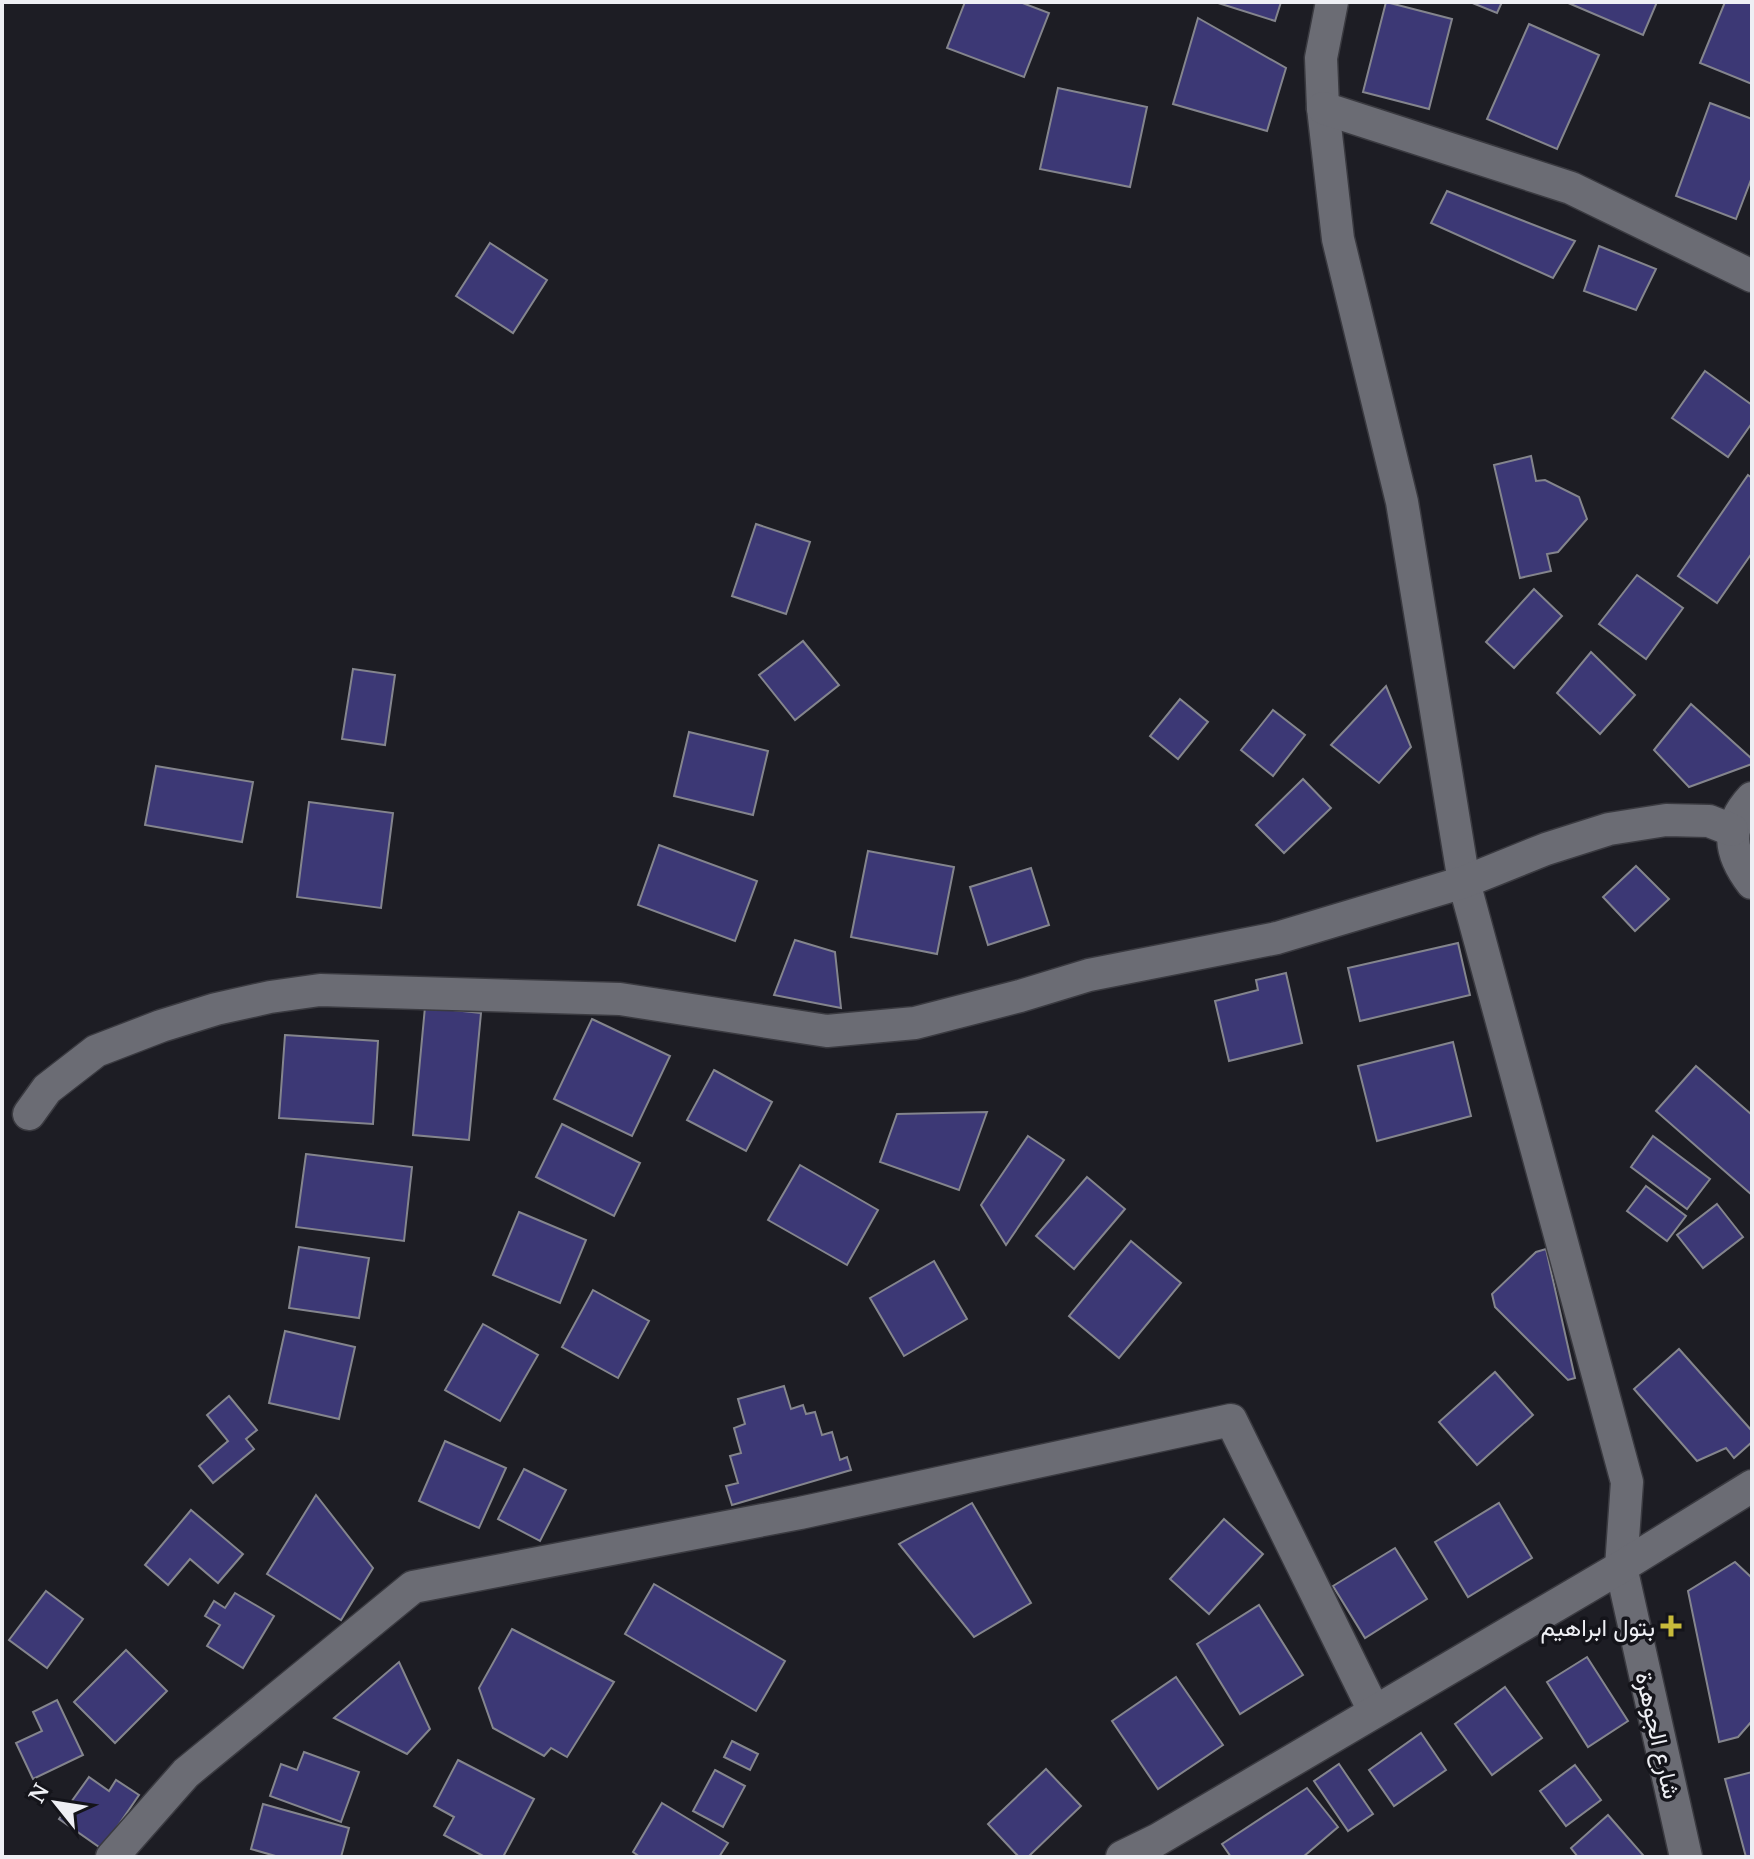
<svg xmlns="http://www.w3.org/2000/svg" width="1754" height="1859" viewBox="0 0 1754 1859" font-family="'Noto Serif',Vazirmatn,serif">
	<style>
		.building { fill: #3c3875; stroke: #84858d; stroke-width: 2 }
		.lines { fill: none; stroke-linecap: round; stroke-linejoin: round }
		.minor-casing { stroke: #3a3a40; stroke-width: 35 }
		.minor { stroke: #6b6c74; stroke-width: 32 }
		.poi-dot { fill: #c8bb3b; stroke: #14141a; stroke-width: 3 }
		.labels { text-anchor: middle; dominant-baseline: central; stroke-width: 7; stroke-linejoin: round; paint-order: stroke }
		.poi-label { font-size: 24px; fill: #eeeff4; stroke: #14141a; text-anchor: end }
		.street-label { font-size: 24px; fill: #eeeff4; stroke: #14141a }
	</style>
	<rect width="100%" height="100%" fill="#1d1d24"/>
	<g class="building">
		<polygon points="965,2 1020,2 1049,13 1024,77 947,48"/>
		<polygon points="1215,2 1281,2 1275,21"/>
		<polygon points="1386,2 1452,19 1429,109 1363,92"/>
		<polygon points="1470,2 1502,2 1497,13"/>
		<polygon points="1566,2 1657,2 1643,35"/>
		<polygon points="1725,2 1752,2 1752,84 1700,63"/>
		<polygon points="1198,18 1286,68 1267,131 1173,104"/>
		<polygon points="1529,24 1599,55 1557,149 1487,119"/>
		<polygon points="1058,88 1147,107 1130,187 1040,169"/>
		<polygon points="1710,103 1752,119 1752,177 1736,219 1676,196"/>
		<polygon points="1447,191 1575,241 1553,278 1431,223"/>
		<polygon points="490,243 547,280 513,333 456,296"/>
		<polygon points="1599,246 1656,269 1636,310 1584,291"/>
		<polygon points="1705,371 1752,405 1752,423 1728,457 1672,418"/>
		<polygon points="1531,456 1536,481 1545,480 1579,497 1587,519 1558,552 1547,554 1551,571 1520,578 1494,465"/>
		<polygon points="1748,475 1752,478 1752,553 1717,603 1678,576"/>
		<polygon points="756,524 810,542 786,614 732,596"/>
		<polygon points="1637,575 1683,608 1646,659 1599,624"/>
		<polygon points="1534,589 1562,616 1514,668 1486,642"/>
		<polygon points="803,641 839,685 795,720 759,675"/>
		<polygon points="1591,652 1635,695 1600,734 1557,693"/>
		<polygon points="353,669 395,675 385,745 342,739"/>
		<polygon points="1386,686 1411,747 1379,783 1331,745"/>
		<polygon points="1180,699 1208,722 1178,759 1150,736"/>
		<polygon points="1691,704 1752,759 1752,764 1689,787 1654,750"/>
		<polygon points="1273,710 1305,735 1273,776 1241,750"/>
		<polygon points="689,732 768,751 753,815 674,796"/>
		<polygon points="156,766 253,782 242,842 145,825"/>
		<polygon points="1303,779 1331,808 1284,853 1256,825"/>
		<polygon points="309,802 393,813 381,908 297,897"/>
		<polygon points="659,845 757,881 735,941 638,905"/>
		<polygon points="868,851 954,867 937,954 851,937"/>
		<polygon points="1636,866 1669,899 1635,931 1603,897"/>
		<polygon points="1031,868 1049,925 988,945 970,887"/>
		<polygon points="795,940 835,952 841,1008 774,995"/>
		<polygon points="1458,943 1470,995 1360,1021 1348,968"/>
		<polygon points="1286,973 1302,1043 1229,1061 1215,1001 1258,990 1256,980"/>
		<polygon points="425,1007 481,1013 469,1140 413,1135"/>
		<polygon points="592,1019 670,1056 632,1136 554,1099"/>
		<polygon points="285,1035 378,1041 373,1124 279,1118"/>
		<polygon points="1453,1042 1471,1116 1377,1141 1358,1066"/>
		<polygon points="1696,1066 1752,1115 1752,1195 1656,1111"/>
		<polygon points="714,1070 772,1102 746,1151 687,1120"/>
		<polygon points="987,1112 959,1190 880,1162 897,1114"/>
		<polygon points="562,1124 640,1163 614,1216 536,1177"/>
		<polygon points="1028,1136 1064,1160 1006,1245 981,1205"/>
		<polygon points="1653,1136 1710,1179 1687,1209 1631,1167"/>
		<polygon points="306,1154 412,1167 404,1241 296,1227"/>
		<polygon points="800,1165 878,1210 847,1265 768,1220"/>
		<polygon points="1087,1177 1125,1209 1074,1269 1036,1236"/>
		<polygon points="1646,1186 1686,1216 1667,1241 1627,1211"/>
		<polygon points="1717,1204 1743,1237 1703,1268 1677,1235"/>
		<polygon points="519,1212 586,1240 560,1303 493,1275"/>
		<polygon points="1131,1241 1181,1283 1119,1358 1069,1316"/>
		<polygon points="299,1247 369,1258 359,1318 289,1308"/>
		<polygon points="1546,1249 1575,1378 1568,1380 1495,1307 1492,1294 1536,1252"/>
		<polygon points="934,1261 967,1319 904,1356 870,1298"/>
		<polygon points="593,1290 649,1321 618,1378 562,1347"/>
		<polygon points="483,1324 538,1355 500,1421 445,1390"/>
		<polygon points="285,1331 355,1347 339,1419 269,1403"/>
		<polygon points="1679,1349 1752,1431 1752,1442 1734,1458 1726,1448 1697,1461 1634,1389"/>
		<polygon points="1495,1372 1533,1415 1477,1465 1439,1422"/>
		<polygon points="784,1386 791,1409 803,1405 806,1414 815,1412 822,1435 832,1432 840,1460 847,1457 851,1470 732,1505 726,1486 738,1483 730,1456 741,1453 734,1428 745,1424 738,1399"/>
		<polygon points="229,1396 257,1430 246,1439 254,1449 213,1483 199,1466 228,1441 207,1415"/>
		<polygon points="445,1441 506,1468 479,1528 419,1501"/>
		<polygon points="524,1469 566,1490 540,1541 498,1519"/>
		<polygon points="316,1495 373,1568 341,1620 267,1574"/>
		<polygon points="972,1503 1031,1603 974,1637 899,1544"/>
		<polygon points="1499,1503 1532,1558 1468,1597 1435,1542"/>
		<polygon points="191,1510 243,1554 218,1583 190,1559 168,1585 145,1565"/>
		<polygon points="1224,1519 1263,1554 1209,1614 1170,1579"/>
		<polygon points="1395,1548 1427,1599 1365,1638 1333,1586"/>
		<polygon points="1735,1562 1752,1578 1752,1721 1738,1737 1719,1742 1688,1591"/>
		<polygon points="654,1584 785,1661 756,1711 625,1634"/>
		<polygon points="46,1591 83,1619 47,1668 9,1640"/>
		<polygon points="235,1593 274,1616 243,1668 207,1646 220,1625 205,1616 214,1601 225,1608"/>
		<polygon points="1259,1605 1303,1675 1240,1714 1197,1644"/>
		<polygon points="512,1629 614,1682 567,1757 551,1748 544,1756 493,1728 479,1688"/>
		<polygon points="126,1650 167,1691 115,1743 74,1702"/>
		<polygon points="1587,1657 1628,1721 1588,1747 1547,1682"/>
		<polygon points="399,1662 430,1729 407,1754 334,1718"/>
		<polygon points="1176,1677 1223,1745 1158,1789 1112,1721"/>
		<polygon points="1505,1687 1542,1738 1492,1775 1455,1724"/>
		<polygon points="57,1700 83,1755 33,1779 16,1743 42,1731 33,1712"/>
		<polygon points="1421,1733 1446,1770 1394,1806 1369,1770"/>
		<polygon points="732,1741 758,1754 750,1770 724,1757"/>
		<polygon points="304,1752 359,1772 341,1822 270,1796 281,1764 297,1770"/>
		<polygon points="458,1760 534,1799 503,1857 485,1857 444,1835 454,1817 434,1806"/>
		<polygon points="1339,1764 1373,1814 1348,1831 1314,1781"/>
		<polygon points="1575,1765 1601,1800 1566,1826 1540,1791"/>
		<polygon points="1046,1769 1081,1806 1028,1857 1019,1857 988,1824"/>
		<polygon points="715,1770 745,1786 723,1827 693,1811"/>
		<polygon points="1752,1772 1752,1856 1746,1857 1725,1779"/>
		<polygon points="89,1777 109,1791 116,1780 139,1795 102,1849 59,1819"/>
		<polygon points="1307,1788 1338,1827 1303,1857 1231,1857 1222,1844"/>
		<polygon points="662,1803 728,1843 719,1857 640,1857 633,1852"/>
		<polygon points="263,1804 349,1828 341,1857 279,1857 251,1849"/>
		<polygon points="1608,1815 1643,1855 1640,1857 1578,1857 1571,1848"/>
	</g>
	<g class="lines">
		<g class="minor-casing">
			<g id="minor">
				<polyline points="1332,2 1321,58 1323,108 1338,239 1402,502 1464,882 1627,1482 1621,1567 1686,1857"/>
				<polyline points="1323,108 1571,188 1752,276"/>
				<path d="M1752 798C1725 827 1729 853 1752 883"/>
				<polyline points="29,1114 47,1089 96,1051 161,1026 216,1009 270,997 320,990 620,999 827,1031 915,1023 1020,996 1089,975 1277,938 1464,882 1546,849 1609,829 1666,820 1709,821 1732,830"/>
				<polyline points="112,1857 186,1773 413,1587 800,1513 1231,1420 1374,1711"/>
				<polyline points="1122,1857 1157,1840 1621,1567 1752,1486"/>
			</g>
		</g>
		<use href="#minor" class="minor"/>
	</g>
	<path class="poi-dot" d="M1667 1614h8v8h8v8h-8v8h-8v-8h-8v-8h8z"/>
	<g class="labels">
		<g class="poi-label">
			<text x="1655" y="1626">بتول ابراهيم</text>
		</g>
		<g class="street-label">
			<text transform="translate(1659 1735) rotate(77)">شارع الجوهرة</text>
		</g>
	</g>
	<rect width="1754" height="1859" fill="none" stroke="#eeeff4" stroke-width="8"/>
	<g transform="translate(56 1803) rotate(300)" stroke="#14141a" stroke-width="6" paint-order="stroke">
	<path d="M0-6L14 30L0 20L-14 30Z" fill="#eeeff4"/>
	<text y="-12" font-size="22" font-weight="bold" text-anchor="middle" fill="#eeeff4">N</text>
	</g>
</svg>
